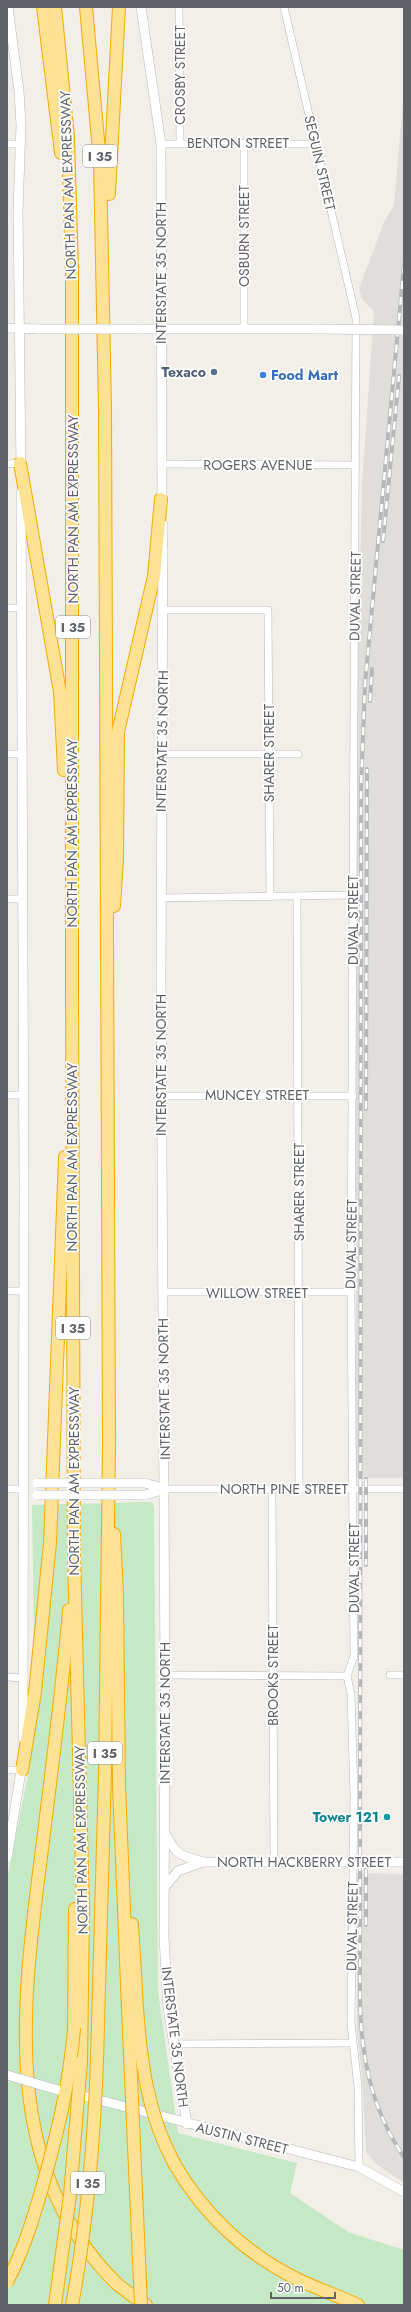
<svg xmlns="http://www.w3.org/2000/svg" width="411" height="2312" viewBox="0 0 411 2312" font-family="Jost,sans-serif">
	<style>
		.industrial { fill: #e0deda }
		.green { fill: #c5e8c5 }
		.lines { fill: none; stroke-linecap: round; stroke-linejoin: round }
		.street-casing { stroke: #b5b8bc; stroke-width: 8 }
		.secondary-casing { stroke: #b6babf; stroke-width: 10 }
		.highway-casing { stroke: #f9ab00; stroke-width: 14 }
		.street { stroke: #fff; stroke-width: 7 }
		.secondary { stroke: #fff; stroke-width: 9 }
		.highway { stroke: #fde293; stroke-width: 12 }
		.rail-casing { stroke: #b6b7b8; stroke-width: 4 }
		.rail { stroke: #fff; stroke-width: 2.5; stroke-dasharray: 8; stroke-linecap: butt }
		.secondary-bridge-casing { stroke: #b6babf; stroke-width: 10; stroke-linecap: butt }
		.highway-bridge-casing { stroke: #f9ab00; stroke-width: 14; stroke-linecap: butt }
		.secondary-bridge { stroke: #fff; stroke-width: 9 }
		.highway-bridge { stroke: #fde293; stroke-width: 12 }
		.service-dot { fill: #5c6f8a; stroke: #fff; stroke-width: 1.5 }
		.shop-dot { fill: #3f7fe0; stroke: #fff; stroke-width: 1.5 }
		.culture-dot { fill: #0f9aa8; stroke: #fff; stroke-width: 1.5 }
		.labels { text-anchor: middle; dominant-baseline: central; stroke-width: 3.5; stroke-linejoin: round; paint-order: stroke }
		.shield { fill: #fff; stroke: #8f9295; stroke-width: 1 }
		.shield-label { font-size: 13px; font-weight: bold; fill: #5f6368 }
		.street-label { font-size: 14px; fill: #5f6368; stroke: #fff }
		.service-label { font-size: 14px; font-weight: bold; fill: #4e5e75; stroke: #fff; text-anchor: end }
		.shop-label { font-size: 14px; font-weight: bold; fill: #366cbe; stroke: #fff; text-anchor: start }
		.culture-label { font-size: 14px; font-weight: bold; fill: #0d838f; stroke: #fff; text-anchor: end }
	</style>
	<rect width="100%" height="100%" fill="#f1efe8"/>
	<g class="industrial">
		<polygon points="404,89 404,1478 356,1478 356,734 362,485 374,311 362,299 359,288 385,220 394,206"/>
		<polygon points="357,1873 404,1874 404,2183 376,2164 366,2152 362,2075 357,2032"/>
	</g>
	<polygon class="green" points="150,1502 153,1503 154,1509 158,1991 178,2133 297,2163 290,2193 348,2232 404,2250 404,2305 7,2305 7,1880 28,1775 34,1641 32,1505"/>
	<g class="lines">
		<g class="street-casing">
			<g id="street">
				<polyline points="179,7 180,143"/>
				<polyline points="284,7 356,318 351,1292 354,1656 347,1676 351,1694 354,1796 351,2023 358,2087 359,2167"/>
				<polyline points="244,143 244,329"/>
				<polyline points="7,144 21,144"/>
				<polyline points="161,144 315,144"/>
				<polyline points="7,464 20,463"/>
				<polyline points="162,464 355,465"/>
				<polyline points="7,608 22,608"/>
				<polyline points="164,610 268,610 270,897"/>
				<polyline points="7,754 22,754"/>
				<polyline points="162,754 298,754"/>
				<polyline points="297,896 299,1489"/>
				<polyline points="161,898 353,895"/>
				<polyline points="7,899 22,899"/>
				<polyline points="7,1095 23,1095"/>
				<polyline points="161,1096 353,1096"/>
				<polyline points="7,1291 24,1291"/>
				<polyline points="163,1292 351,1292"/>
				<polyline points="7,1489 22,1489"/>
				<polyline points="165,1489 404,1489"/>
				<polyline points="272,1489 274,1862"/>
				<polyline points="165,1675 347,1676"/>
				<polyline points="390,1675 404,1675"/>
				<polyline points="7,1677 24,1678"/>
				<polyline points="7,1770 22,1770"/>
				<polyline points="173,2044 352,2043"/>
			</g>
		</g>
		<g class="secondary-casing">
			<g id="secondary">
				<polyline points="8,7 19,91 21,125 18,211 21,468"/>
				<polyline points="141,7 161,144 162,504"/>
				<polyline points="7,328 40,329"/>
				<polyline points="139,329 320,329"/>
				<polyline points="21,493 24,1184 23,1738"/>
				<polyline points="163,525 161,977 165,1675 164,1937 168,2008 187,2124"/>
				<polyline points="145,1483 165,1489"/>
				<polyline points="145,1495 165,1489"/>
				<path d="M165 1833C176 1855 180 1856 204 1862H404"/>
				<polyline points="7,1858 22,1765"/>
				<polyline points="164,1888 178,1871 203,1862"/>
				<polyline points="60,2090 359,2167 404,2192"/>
			</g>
		</g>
		<g class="highway-casing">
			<g id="highway">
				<polyline points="43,7 61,153"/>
				<polyline points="55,7 68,137 72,271 72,983 74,1555 83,1911 81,2062"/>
				<polyline points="86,7 100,162 105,409 109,1445 105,1772 97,2061"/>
				<polyline points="109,194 119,7"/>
				<polyline points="20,463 60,692 64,770"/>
				<polyline points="114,906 117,859 118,732 154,576 161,499"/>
				<polyline points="114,1534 117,1593 119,1786 128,2009"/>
				<path d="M69 1610C62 1693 51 1775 41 1857 22 2006 0 2167 116 2283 125 2291 136 2298 146 2305"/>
				<polyline points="22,1770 35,1692 50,1543 65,1157"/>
				<polyline points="132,1924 137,2008"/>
				<polyline points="74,2028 75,1909"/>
				<path d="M175 2165C203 2213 244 2252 293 2277 314 2288 337 2295 358 2305"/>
			</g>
		</g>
		<use href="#street" class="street"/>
		<use href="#secondary" class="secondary"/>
		<use href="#highway" class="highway"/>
		<g class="rail-casing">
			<g id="rail">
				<path d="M404 265 365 684 361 788 360 1999C361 2056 371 2109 404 2157"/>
				<polyline points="383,541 399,376"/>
				<polyline points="370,701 372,669"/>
				<polyline points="366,1109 367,769"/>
				<polyline points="366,1479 366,1565"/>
				<polyline points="366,1925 366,1865"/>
			</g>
		</g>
		<use href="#rail" class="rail"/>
		<g class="secondary-bridge-casing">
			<g id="secondary-bridge">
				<polyline points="40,329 139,329"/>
				<polyline points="320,329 404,330"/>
				<polyline points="37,1483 145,1483"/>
				<polyline points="37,1495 145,1495"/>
				<polyline points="7,2075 58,2090"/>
			</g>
		</g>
		<g class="highway-bridge-casing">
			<g id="highway-bridge">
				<path d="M137 2008C141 2064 148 2116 175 2165"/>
				<polyline points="128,2009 141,2305"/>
				<path d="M7 2282C24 2250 34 2216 44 2181 58 2130 70 2081 74 2028"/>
				<polyline points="55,2305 70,2195 81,2062"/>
				<path d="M72 2305C87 2225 94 2143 97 2061"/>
			</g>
		</g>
		<use href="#secondary-bridge" class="secondary-bridge"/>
		<use href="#highway-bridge" class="highway-bridge"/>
	</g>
	<circle class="service-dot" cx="214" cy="372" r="4"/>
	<circle class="shop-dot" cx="263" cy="375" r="4"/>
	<circle class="culture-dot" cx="387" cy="1817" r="4"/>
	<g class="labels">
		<g class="shield">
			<rect x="83" y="145" width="34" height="22" rx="3"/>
			<rect x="56" y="616" width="34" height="22" rx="3"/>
			<rect x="56" y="1317" width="34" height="22" rx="3"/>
			<rect x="88" y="1742" width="34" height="22" rx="3"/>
			<rect x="71" y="2172" width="34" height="22" rx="3"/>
		</g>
		<g class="shield-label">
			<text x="100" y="156">I 35</text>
			<text x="73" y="627">I 35</text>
			<text x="73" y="1328">I 35</text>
			<text x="105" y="1753">I 35</text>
			<text x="88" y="2183">I 35</text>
		</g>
		<g class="street-label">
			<text transform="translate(180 75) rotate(-90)">CROSBY STREET</text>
			<text x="238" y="143">BENTON STREET</text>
			<text transform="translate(320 163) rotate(77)">SEGUIN STREET</text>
			<text transform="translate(68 185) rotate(-92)">NORTH PAN AM EXPRESSWAY</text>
			<text transform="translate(244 236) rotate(-90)">OSBURN STREET</text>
			<text transform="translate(161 273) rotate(-90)">INTERSTATE 35 NORTH</text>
			<text x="258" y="465">ROGERS AVENUE</text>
			<text transform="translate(73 509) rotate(-90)">NORTH PAN AM EXPRESSWAY</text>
			<text transform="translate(355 596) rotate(-89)">DUVAL STREET</text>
			<text transform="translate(162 741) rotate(-89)">INTERSTATE 35 NORTH</text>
			<text transform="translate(269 753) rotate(-90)">SHARER STREET</text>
			<text transform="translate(72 833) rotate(-90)">NORTH PAN AM EXPRESSWAY</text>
			<text transform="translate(353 920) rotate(-90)">DUVAL STREET</text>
			<text transform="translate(161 1065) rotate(-90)">INTERSTATE 35 NORTH</text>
			<text x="257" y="1095">MUNCEY STREET</text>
			<text transform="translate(72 1157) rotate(-90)">NORTH PAN AM EXPRESSWAY</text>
			<text transform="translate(299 1192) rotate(-90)">SHARER STREET</text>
			<text transform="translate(351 1244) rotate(-89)">DUVAL STREET</text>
			<text x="257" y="1293">WILLOW STREET</text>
			<text transform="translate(164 1389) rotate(-91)">INTERSTATE 35 NORTH</text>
			<text transform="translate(74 1481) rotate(-90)">NORTH PAN AM EXPRESSWAY</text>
			<text x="284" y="1489">NORTH PINE STREET</text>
			<text transform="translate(354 1568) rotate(-90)">DUVAL STREET</text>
			<text transform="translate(273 1675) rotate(-90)">BROOKS STREET</text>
			<text transform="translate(165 1713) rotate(-90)">INTERSTATE 35 NORTH</text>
			<text transform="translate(81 1840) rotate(-91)">NORTH PAN AM EXPRESSWAY</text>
			<text x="304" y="1862">NORTH HACKBERRY STREET</text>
			<text transform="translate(352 1926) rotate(-89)">DUVAL STREET</text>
			<text transform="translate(175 2037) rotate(83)">INTERSTATE 35 NORTH</text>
			<text transform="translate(242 2138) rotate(14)">AUSTIN STREET</text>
		</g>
		<g class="service-label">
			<text x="206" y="372">Texaco</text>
		</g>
		<g class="shop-label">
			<text x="271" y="375">Food Mart</text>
		</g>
		<g class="culture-label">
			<text x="379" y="1817">Tower 121</text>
		</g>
	</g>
	<rect width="411" height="2312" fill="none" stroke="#5f6368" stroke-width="16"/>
	<path d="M271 2292v6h64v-6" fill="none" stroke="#5f6368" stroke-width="2"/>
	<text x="277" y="2292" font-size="12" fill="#5f6368" stroke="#ffffff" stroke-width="3" paint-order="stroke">50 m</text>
</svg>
